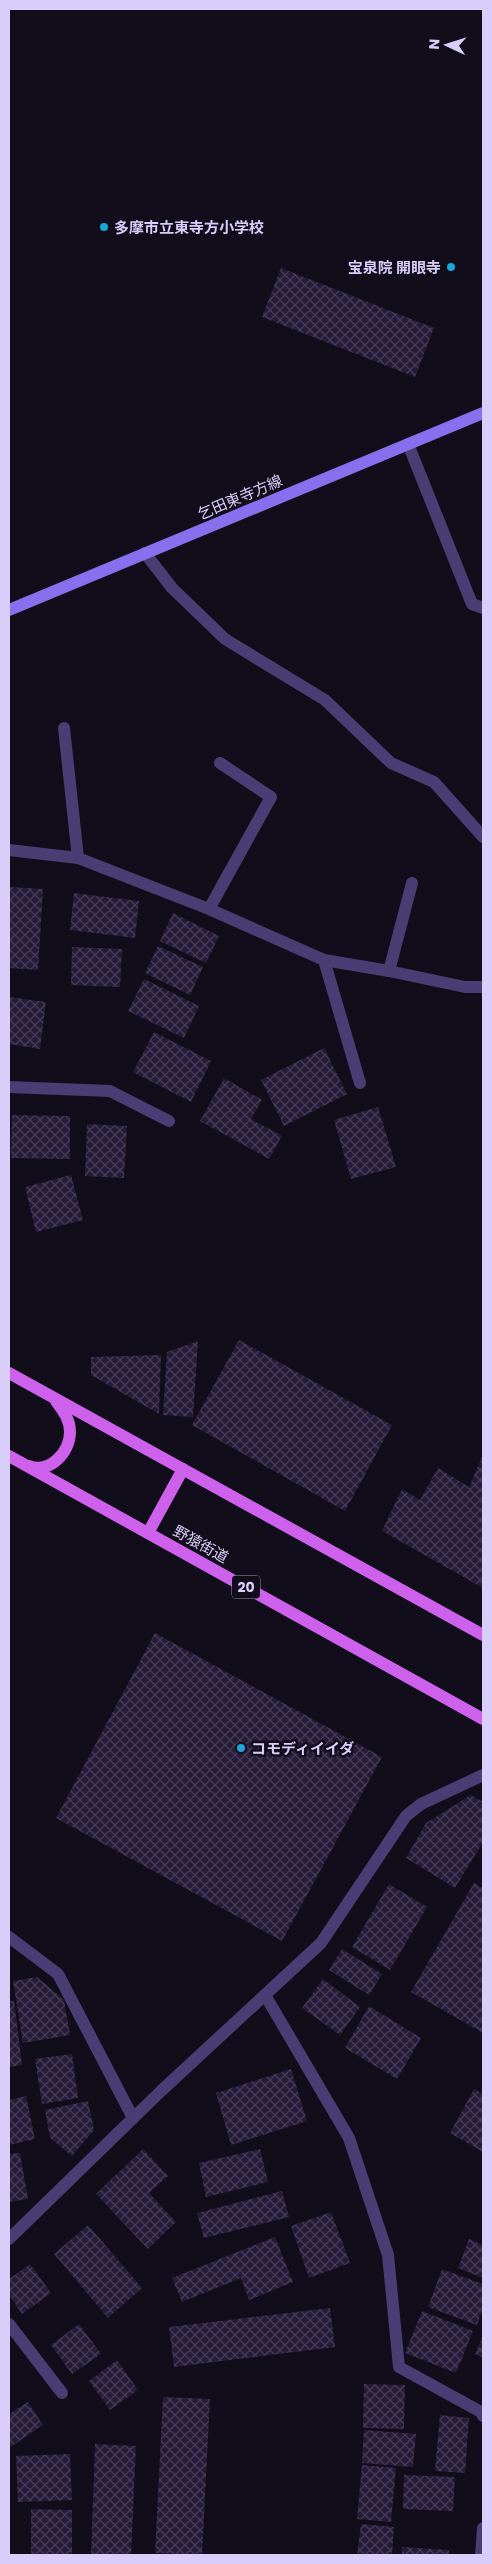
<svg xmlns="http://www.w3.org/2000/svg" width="492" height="2564" viewBox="0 0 492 2564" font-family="Poppins,'Noto Sans JP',sans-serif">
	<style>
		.building { fill: url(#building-cross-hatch) }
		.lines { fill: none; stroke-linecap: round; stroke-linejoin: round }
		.lane { stroke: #483e73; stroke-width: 12 }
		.street { stroke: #483e73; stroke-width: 12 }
		.secondary { stroke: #8670ed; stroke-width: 12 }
		.primary { stroke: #cd61eb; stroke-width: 12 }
		.poi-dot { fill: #1ca6d6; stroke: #110d1a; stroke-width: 2 }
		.labels { text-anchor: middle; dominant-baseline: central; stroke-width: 5; stroke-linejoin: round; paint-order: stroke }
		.shield { fill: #110d1a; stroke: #9d93b6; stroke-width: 1 }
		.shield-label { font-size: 14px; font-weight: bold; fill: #d9cdf9 }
		.poi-label { font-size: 15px; font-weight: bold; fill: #d9cdf9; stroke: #110d1a; text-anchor: start }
		.street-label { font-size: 15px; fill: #d9cdf9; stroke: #110d1a }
	</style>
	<defs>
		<pattern id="building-cross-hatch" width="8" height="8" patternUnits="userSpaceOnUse" patternTransform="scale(1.25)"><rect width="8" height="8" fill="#261c39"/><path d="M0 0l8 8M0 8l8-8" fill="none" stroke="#453c56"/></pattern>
	</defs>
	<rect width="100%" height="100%" fill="#110d1a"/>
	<g class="building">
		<polygon points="281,268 434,328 415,377 262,317"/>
		<polygon points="9,887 43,889 38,970 9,968"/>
		<polygon points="74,893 139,901 135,938 70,930"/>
		<polygon points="173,913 219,936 206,963 160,941"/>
		<polygon points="158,946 203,967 190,995 145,973"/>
		<polygon points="72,947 122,949 120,987 71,985"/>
		<polygon points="144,979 199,1006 184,1038 128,1011"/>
		<polygon points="9,997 46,1002 40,1049 9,1044"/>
		<polygon points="154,1032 211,1061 191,1102 133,1072"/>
		<polygon points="324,1048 347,1094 284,1126 261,1080"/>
		<polygon points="224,1078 262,1100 251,1119 282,1136 269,1159 200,1121"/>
		<polygon points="378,1107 396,1167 351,1179 334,1120"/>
		<polygon points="12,1115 70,1116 70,1159 11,1158"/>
		<polygon points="87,1124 127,1126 124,1178 85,1176"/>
		<polygon points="71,1175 83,1220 36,1232 25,1187"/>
		<polygon points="239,1340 392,1425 345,1511 192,1425"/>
		<polygon points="198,1341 193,1417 163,1415 167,1352"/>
		<polygon points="161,1355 159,1414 91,1375 91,1357"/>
		<polygon points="483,1455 483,1588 382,1531 402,1489 420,1500 438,1468 469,1487"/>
		<polygon points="155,1633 382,1757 282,1941 56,1818"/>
		<polygon points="471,1795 483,1802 483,1842 455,1888 406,1858 426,1823"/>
		<polygon points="474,1883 483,1888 483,2033 411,1992"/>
		<polygon points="389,1884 427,1907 390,1970 352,1947"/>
		<polygon points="342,1949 382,1974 369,1995 329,1970"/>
		<polygon points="37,1977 64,2000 70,2035 23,2043 13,1981"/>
		<polygon points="323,1979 360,2007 340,2035 302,2008"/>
		<polygon points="9,2001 14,2001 22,2065 9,2067"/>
		<polygon points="369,2006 421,2038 397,2079 345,2048"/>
		<polygon points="72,2054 78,2098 42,2104 35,2059"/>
		<polygon points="291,2069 307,2121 231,2145 216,2093"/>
		<polygon points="474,2089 483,2094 483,2152 450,2133"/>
		<polygon points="26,2096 35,2139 9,2145 9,2100"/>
		<polygon points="88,2101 94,2130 72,2156 50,2138 45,2110"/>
		<polygon points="143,2149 168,2176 149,2193 176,2222 148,2249 96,2194"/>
		<polygon points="260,2149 268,2182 206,2197 199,2163"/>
		<polygon points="20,2153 28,2199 9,2202 9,2154"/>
		<polygon points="282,2191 289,2217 204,2238 197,2213"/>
		<polygon points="331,2212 350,2263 309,2278 291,2226"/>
		<polygon points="88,2225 142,2288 108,2318 54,2254"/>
		<polygon points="275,2237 293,2282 249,2300 241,2278 182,2302 172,2278"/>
		<polygon points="469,2239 483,2245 483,2278 458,2268"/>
		<polygon points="30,2264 51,2293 22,2314 9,2295 9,2279"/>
		<polygon points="442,2269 483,2284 483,2308 477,2325 428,2307"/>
		<polygon points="330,2308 335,2347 174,2367 169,2327"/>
		<polygon points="422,2311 473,2331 456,2373 405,2353"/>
		<polygon points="79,2324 101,2354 72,2374 51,2345"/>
		<polygon points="483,2336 483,2358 475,2354"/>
		<polygon points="117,2360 138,2390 110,2410 89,2381"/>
		<polygon points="364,2384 405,2385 404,2429 363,2428"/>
		<polygon points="163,2397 210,2399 202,2555 155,2553"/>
		<polygon points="28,2402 43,2425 9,2448 9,2414"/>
		<polygon points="440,2415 469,2418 465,2473 435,2471"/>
		<polygon points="364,2430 416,2434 413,2467 362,2463"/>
		<polygon points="95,2444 136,2446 131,2555 91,2555"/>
		<polygon points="70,2454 72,2500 18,2502 16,2456"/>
		<polygon points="362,2465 396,2468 391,2522 357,2519"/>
		<polygon points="404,2475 455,2477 453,2511 403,2509"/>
		<polygon points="31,2509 72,2510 72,2555 31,2555"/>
		<polygon points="361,2524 394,2527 392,2555 357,2555"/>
		<polygon points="402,2547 449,2550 449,2555 402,2555"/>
	</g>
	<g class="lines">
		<g class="lane">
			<polyline points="408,444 472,604 483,608"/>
			<polyline points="145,553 172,588 225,639 325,700 391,763 434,782 483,837"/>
			<polyline points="64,728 78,858"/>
			<polyline points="209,909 271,797 220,763"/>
			<polyline points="324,960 360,1083"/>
			<polyline points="389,971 412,883"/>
			<polyline points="9,1087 110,1091 169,1121"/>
			<polyline points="9,2324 62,2393"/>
		</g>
		<g class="street">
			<polyline points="9,850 78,858 209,909 324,960 389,971 465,987 483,987"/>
			<polyline points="9,1937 58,1974 133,2118"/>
			<polyline points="265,1995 349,2138 388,2255 399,2367 481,2412 483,2416"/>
			<polyline points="9,2239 161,2091 321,1943 406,1816 421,1804 483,1775"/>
			<polyline points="481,2555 483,2528"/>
		</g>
		<polyline class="secondary" points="9,610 483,413"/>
		<g class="primary">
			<polyline points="9,1373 483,1635"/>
			<polyline points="9,1456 483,1719"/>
			<path d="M29 1466C50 1474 70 1452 70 1432 70 1419 63 1411 56 1401"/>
			<polyline points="148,1533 183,1469"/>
		</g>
	</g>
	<g class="poi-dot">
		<circle cx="104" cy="227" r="5"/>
		<circle cx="451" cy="267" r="5"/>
		<circle cx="241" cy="1748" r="5"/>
	</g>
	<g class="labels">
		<rect class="shield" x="232" y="1575.5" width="28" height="23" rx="4"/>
		<g class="shield-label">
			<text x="246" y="1587">20</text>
		</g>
		<g class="poi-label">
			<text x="114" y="227">多摩市立東寺方小学校</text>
			<text x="441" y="267" text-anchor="end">宝泉院 開眼寺</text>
			<text x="251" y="1748">コモディイイダ</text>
		</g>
		<g class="street-label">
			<text transform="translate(240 497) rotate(-23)">乞田東寺方線</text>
			<text transform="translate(201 1544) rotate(29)">野猿街道</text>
		</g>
	</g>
	<rect width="492" height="2564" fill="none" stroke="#d9cdf9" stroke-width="20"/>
	<g transform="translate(447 45) rotate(274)" stroke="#110d1a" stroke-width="4" paint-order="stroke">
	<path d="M0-4L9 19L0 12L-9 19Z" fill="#d9cdf9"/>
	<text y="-8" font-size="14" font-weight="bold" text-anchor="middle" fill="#d9cdf9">N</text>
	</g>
</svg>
